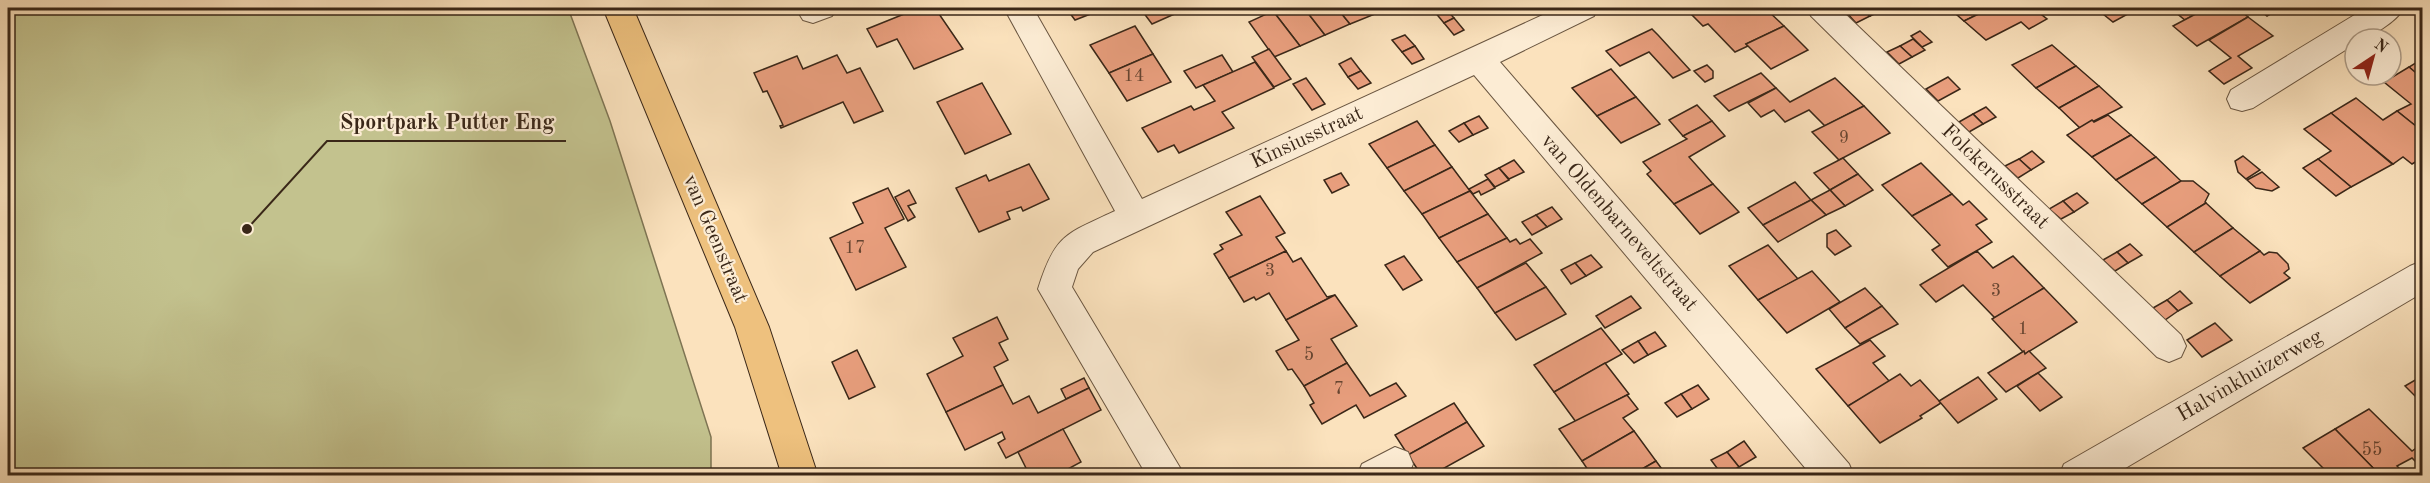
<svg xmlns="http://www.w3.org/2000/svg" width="2430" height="483" viewBox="0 0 2430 483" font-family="'Old Standard TT',serif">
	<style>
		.green { fill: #c3c28e; stroke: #7e7453; stroke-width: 1.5 }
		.building { fill: #e89e7d; stroke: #3a2718; stroke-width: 1.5 }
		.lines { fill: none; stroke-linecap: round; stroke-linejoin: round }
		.street-casing { stroke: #6a5641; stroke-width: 2 }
		.primary-casing { stroke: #3a2718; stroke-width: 2 }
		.street { fill: #fcecd4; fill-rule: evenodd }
		.primary { fill: #eec17e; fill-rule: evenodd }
		.labels { text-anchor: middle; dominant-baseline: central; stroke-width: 4.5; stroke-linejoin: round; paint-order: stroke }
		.number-label { font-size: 18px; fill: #664531 }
		.street-label { font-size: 21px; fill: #3a2718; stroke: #fcecd4 }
		.leader { fill: none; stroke: #3a2718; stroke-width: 2 }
		.callout-dot { fill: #3a2718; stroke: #fcecd4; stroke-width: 2 }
		.callout-label { font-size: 22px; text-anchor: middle; font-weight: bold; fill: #3a2718; stroke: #fcecd4; stroke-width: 4.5; stroke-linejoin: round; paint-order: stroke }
	</style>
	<rect width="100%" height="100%" fill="#fbe2bd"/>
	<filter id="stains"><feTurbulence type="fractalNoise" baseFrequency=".00333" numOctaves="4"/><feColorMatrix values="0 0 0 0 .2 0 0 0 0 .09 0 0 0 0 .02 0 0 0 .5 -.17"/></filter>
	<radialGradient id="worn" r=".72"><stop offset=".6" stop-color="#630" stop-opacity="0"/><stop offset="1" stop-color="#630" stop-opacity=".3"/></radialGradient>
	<polygon class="green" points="8,8 568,8 610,121 711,437 711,475 8,475"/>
	<g class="building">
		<polygon points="919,8 935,8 963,49 914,69 897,39 877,47 867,29"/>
		<polygon points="1066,8 1106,8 1075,20"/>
		<polygon points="1140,8 1188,8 1152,24"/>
		<polygon points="1281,8 1304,8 1325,35 1300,46 1273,11"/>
		<polygon points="1304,8 1337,8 1350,24 1325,35"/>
		<polygon points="1337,8 1370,8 1375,14 1350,24"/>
		<polygon points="1441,8 1445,8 1454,18 1444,23 1434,11"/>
		<polygon points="1702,8 1765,8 1784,26 1746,44 1748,46 1735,52 1708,24 1703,26 1690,13"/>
		<polygon points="1856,8 1861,8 1870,16 1856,23 1846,12"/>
		<polygon points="1861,8 1880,8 1883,10 1870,16"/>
		<polygon points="1949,8 1991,8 1964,21"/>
		<polygon points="1991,8 2033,8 2047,19 2029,29 2021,22 1986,40 1964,21"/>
		<polygon points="2102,8 2120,8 2128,14 2113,22 2098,10"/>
		<polygon points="2170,8 2207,8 2185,20"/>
		<polygon points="2207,8 2237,8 2248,17 2197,46 2173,26"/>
		<polygon points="2257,8 2275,8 2277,10 2267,16"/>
		<polygon points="1273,11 1300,46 1274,57 1249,22"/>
		<polygon points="2248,17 2273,36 2238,56 2252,68 2224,84 2209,71 2231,58 2209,40"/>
		<polygon points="1454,18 1464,30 1454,35 1444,23"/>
		<polygon points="1135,26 1153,54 1109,73 1090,45"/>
		<polygon points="1784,26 1808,50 1771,69 1746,44"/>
		<polygon points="1652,29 1658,35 1690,70 1673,78 1649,52 1620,66 1606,51"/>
		<polygon points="1920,31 1932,42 1922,47 1911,36"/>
		<polygon points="1405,35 1415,46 1402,52 1392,40"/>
		<polygon points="1913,39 1925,50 1912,57 1900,46"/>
		<polygon points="2052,45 2076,66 2036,88 2012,65"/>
		<polygon points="1415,46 1424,59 1412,64 1402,52"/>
		<polygon points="1900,46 1912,57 1899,64 1887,52"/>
		<polygon points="1269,49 1291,79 1274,87 1252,57"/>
		<polygon points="1153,54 1171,82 1127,101 1109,73"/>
		<polygon points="837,55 847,73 860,68 883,111 854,123 843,102 781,128 780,126 783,125 767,91 763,92 754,73 797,56 803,69"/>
		<polygon points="1222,55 1233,72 1196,88 1184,71"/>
		<polygon points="1351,58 1361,71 1348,77 1339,64"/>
		<polygon points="2422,59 2422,78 2409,67"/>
		<polygon points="1255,62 1274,88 1222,112 1234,128 1179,153 1174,145 1158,152 1142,128 1191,106 1194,110 1215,101 1203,85"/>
		<polygon points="1707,65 1713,71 1713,78 1705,82 1694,71"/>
		<polygon points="2076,66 2099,86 2059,108 2036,88"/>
		<polygon points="2409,67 2422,78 2422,131 2397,111 2411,104 2384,82"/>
		<polygon points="1611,69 1636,97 1597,116 1572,88"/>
		<polygon points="1361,71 1371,83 1358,89 1348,77"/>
		<polygon points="1761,73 1776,88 1729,111 1714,96"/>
		<polygon points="1948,77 1960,89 1938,101 1926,89"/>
		<polygon points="1306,78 1325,104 1312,110 1293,84"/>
		<polygon points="1835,78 1864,106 1825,126 1809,110 1785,122 1774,110 1761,117 1748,103 1776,88 1790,102"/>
		<polygon points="982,83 1011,134 965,154 937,102"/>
		<polygon points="2099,86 2122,107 2080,128 2059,108"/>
		<polygon points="1636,97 1660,124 1621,143 1597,116"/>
		<polygon points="2356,98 2383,120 2397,111 2422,131 2422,158 2412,164 2403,157 2393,164 2331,113"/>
		<polygon points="1697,105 1712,121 1683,136 1669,120"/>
		<polygon points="1864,106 1890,133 1839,160 1812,132"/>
		<polygon points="1986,107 1996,117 1983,124 1973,114"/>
		<polygon points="2331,113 2391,163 2393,164 2351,187 2318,159 2331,151 2304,129"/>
		<polygon points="1973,114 1983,124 1969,132 1959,122"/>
		<polygon points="2108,115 2131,135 2092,157 2067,135 2092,120 2094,122"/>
		<polygon points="1479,116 1488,128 1473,135 1464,123"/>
		<polygon points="1417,121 1435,145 1387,168 1369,144"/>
		<polygon points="1712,121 1725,136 1689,157 1713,184 1674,204 1647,174 1651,171 1643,162 1687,139 1683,136"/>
		<polygon points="1464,123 1473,135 1459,142 1449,131"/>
		<polygon points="2131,135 2156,157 2116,180 2092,157"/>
		<polygon points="1435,145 1452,167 1404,191 1387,168"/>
		<polygon points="2032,151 2044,162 2031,170 2019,159"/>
		<polygon points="2243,156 2260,170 2246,179 2238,172 2235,161"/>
		<polygon points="2156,157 2181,181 2142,204 2116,180"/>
		<polygon points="1843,158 1858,174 1830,190 1814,173"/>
		<polygon points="2019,159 2031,170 2018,178 2005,166"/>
		<polygon points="2318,159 2351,187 2336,196 2303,168"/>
		<polygon points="1514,160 1524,172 1509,179 1499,168"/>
		<polygon points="1921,163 1952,194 1912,216 1882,185"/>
		<polygon points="1029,164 1049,199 1023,211 1021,207 1007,212 1010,219 979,232 956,188 986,175 989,181"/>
		<polygon points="1452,167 1470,191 1422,214 1404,191"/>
		<polygon points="1499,168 1509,180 1495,187 1485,175"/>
		<polygon points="2262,172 2279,187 2272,191 2256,188 2247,180"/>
		<polygon points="1341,173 1349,185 1332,193 1324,180"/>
		<polygon points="1858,174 1873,190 1845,206 1830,190"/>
		<polygon points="1488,179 1495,188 1481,195 1479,191 1473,194 1469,189"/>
		<polygon points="2181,181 2193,181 2209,194 2205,202 2206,203 2167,227 2142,204"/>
		<polygon points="1795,182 1811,200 1763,225 1748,208"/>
		<polygon points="1713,184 1739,212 1700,234 1674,204"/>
		<polygon points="888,188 904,219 885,228 906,267 856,290 830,238 863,223 853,203"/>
		<polygon points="909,190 916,203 908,206 915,217 908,221 895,197"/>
		<polygon points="1830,190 1845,206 1826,215 1811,200"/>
		<polygon points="1470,191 1488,214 1439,238 1422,214"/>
		<polygon points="2077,193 2088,203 2074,212 2063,201"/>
		<polygon points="1952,194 1963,205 1969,201 1987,219 1976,225 1992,242 1948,267 1932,250 1940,245 1912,216"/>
		<polygon points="1260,196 1285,233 1276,237 1286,251 1229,278 1214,254 1223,249 1220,245 1242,235 1226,212"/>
		<polygon points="1811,200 1826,215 1778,242 1763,225"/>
		<polygon points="2063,201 2074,212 2061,219 2049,209"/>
		<polygon points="2206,203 2233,228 2194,252 2167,227"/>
		<polygon points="1552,207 1562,219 1547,227 1536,215"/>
		<polygon points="1488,214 1507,238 1457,262 1439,238"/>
		<polygon points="1536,215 1547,227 1532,235 1522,222"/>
		<polygon points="2233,228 2260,251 2220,276 2194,252"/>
		<polygon points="1836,230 1851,246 1835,255 1827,247 1827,234"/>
		<polygon points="1507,238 1510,242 1516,239 1520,244 1530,239 1542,253 1477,288 1457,262"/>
		<polygon points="2130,244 2142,255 2128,263 2117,252"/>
		<polygon points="1768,245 1798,279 1758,300 1729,266"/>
		<polygon points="1286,251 1293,262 1301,258 1327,297 1335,295 1286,320 1269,293 1256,300 1254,297 1244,302 1229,278"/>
		<polygon points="1977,251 1993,268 2013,256 2044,288 1995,318 1963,285 1936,302 1920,285"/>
		<polygon points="2260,251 2264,255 2269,252 2277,253 2288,264 2289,269 2284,273 2290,278 2250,303 2220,276"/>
		<polygon points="2117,252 2128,263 2115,271 2103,260"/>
		<polygon points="1591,255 1602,267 1586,276 1575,263"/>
		<polygon points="1404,256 1422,280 1403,290 1385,265"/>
		<polygon points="1526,263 1546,287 1495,313 1477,288"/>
		<polygon points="1575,263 1586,276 1571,284 1561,270"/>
		<polygon points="1812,271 1840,302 1787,333 1758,300"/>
		<polygon points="1546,287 1566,314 1516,340 1495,313"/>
		<polygon points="1865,288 1882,306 1845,328 1829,309"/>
		<polygon points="2044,288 2077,322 2025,354 1992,319"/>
		<polygon points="2180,291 2192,303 2178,311 2167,300"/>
		<polygon points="1335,295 1357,326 1331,339 1347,363 1304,386 1292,369 1288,370 1276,351 1299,340 1286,320"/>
		<polygon points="1631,296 1641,308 1605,328 1596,316"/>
		<polygon points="2167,300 2178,311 2165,320 2153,308"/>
		<polygon points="1882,306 1898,324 1860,344 1845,328"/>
		<polygon points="997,317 1008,339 999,343 1008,360 994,367 1003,385 946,412 927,374 963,356 953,338"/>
		<polygon points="2215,323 2232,340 2202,357 2187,340"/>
		<polygon points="1601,328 1622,354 1554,392 1534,365"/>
		<polygon points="1655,332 1666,346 1648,355 1638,341"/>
		<polygon points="1870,340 1885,356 1873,363 1890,382 1848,406 1816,369"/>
		<polygon points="1638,341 1648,355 1634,363 1622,350"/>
		<polygon points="857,350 875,387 849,399 832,362"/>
		<polygon points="2024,351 2025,354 2029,351 2046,368 2006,392 1988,373"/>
		<polygon points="1347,363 1370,396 1396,383 1406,396 1364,418 1356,405 1322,424 1310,405 1314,403 1304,386"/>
		<polygon points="1605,363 1629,394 1576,422 1554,392"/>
		<polygon points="2038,373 2062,397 2040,411 2017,386"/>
		<polygon points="1900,374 1911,386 1920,380 1941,403 1920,416 1922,418 1880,443 1848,406"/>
		<polygon points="2422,376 2422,403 2405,386"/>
		<polygon points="1978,377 1997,399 1958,423 1939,401"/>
		<polygon points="1084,378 1089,388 1066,399 1061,389"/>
		<polygon points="1003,385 1013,404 1029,396 1038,413 1089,388 1101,410 1006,458 998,443 1005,439 1002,432 965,450 946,412"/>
		<polygon points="1698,385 1709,399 1692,409 1681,394"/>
		<polygon points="1681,394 1692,409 1677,417 1665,403"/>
		<polygon points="1627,395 1638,409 1623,418 1634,431 1582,461 1559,429"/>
		<polygon points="1454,403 1467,422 1408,455 1395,435"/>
		<polygon points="2369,409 2412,451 2422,444 2422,468 2412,458 2397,466 2407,476 2381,476 2335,429"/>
		<polygon points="1467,422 1484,446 1430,476 1422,476 1408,455"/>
		<polygon points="1063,429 1081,462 1055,476 1030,476 1018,452"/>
		<polygon points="2335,429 2381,476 2331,476 2303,448"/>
		<polygon points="1634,431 1656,461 1630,476 1592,476 1582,461"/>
		<polygon points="1744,441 1756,457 1739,467 1727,452"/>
		<polygon points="1727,452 1739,467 1723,476 1711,460"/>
		<polygon points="1656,461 1667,476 1630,476"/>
	</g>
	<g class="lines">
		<g class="street-casing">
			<g id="street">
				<polygon points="801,8 837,8 832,16 813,23 803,20 798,12"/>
				<path d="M1004 8H1033L1142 199 1558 8H1598L1594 16 1500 62 1849 464 1854 476H1812L1474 75 1093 252 1078 269 1072 287 1185 476H1147L1038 289C1055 234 1066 234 1115 211Z"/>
				<polygon points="1807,8 1839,8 2181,335 2186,346 2181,357 2169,362 2157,357 1811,16"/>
				<path d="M2366 8H2404C2397 21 2370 39 2355 39V44L2253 108 2242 111 2231 108 2227 99 2231 90Z"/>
				<polygon points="2422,261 2422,293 2112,476 2059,476 2064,464 2410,266"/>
				<polygon points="1395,447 1408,452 1413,464 1408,476 1357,476 1362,464"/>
			</g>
		</g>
		<g class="primary-casing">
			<polygon id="primary" points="603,8 633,8 769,327 818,476 782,476 735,327"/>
		</g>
		<use href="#street" class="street"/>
		<use href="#primary" class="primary"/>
	</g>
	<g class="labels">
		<g class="number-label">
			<text x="1134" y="76">14</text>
			<text x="1844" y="138">9</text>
			<text x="855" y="248">17</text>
			<text x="1270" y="271">3</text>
			<text x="1996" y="291">3</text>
			<text x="2023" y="329">1</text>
			<text x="1309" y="355">5</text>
			<text x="1339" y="389">7</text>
			<text x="2372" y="450">55</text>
		</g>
		<g class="street-label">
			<text transform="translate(1307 138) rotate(-25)">Kinsiusstraat</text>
			<text transform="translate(1995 177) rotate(44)">Folckerusstraat</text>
			<text transform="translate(1619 223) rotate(49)">van Oldenbarneveltstraat</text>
			<text transform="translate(715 239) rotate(67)">van Geenstraat</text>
			<text transform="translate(2250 376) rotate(-30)">Halvinkhuizerweg</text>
		</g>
	</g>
	<path class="leader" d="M247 229L327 141H566"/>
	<circle class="callout-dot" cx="247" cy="229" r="6"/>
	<g class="callout-label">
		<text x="447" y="129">Sportpark Putter Eng</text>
	</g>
	<rect width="2430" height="483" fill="none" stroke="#fbe2bd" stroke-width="30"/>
	<rect x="9" y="9" width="2412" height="465" fill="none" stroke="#3a2718" stroke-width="3"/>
	<rect x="15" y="15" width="2400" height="453" fill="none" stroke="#3a2718" stroke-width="1.5"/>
	<g transform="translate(2373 57) rotate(36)"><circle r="28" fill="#fcecd4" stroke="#ae9d89" stroke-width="1.5"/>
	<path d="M0-4.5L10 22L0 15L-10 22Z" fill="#8f2418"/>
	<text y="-9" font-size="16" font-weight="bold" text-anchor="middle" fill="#3a2718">N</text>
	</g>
	<rect width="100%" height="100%" filter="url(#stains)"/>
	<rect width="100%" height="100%" fill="url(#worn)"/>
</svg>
